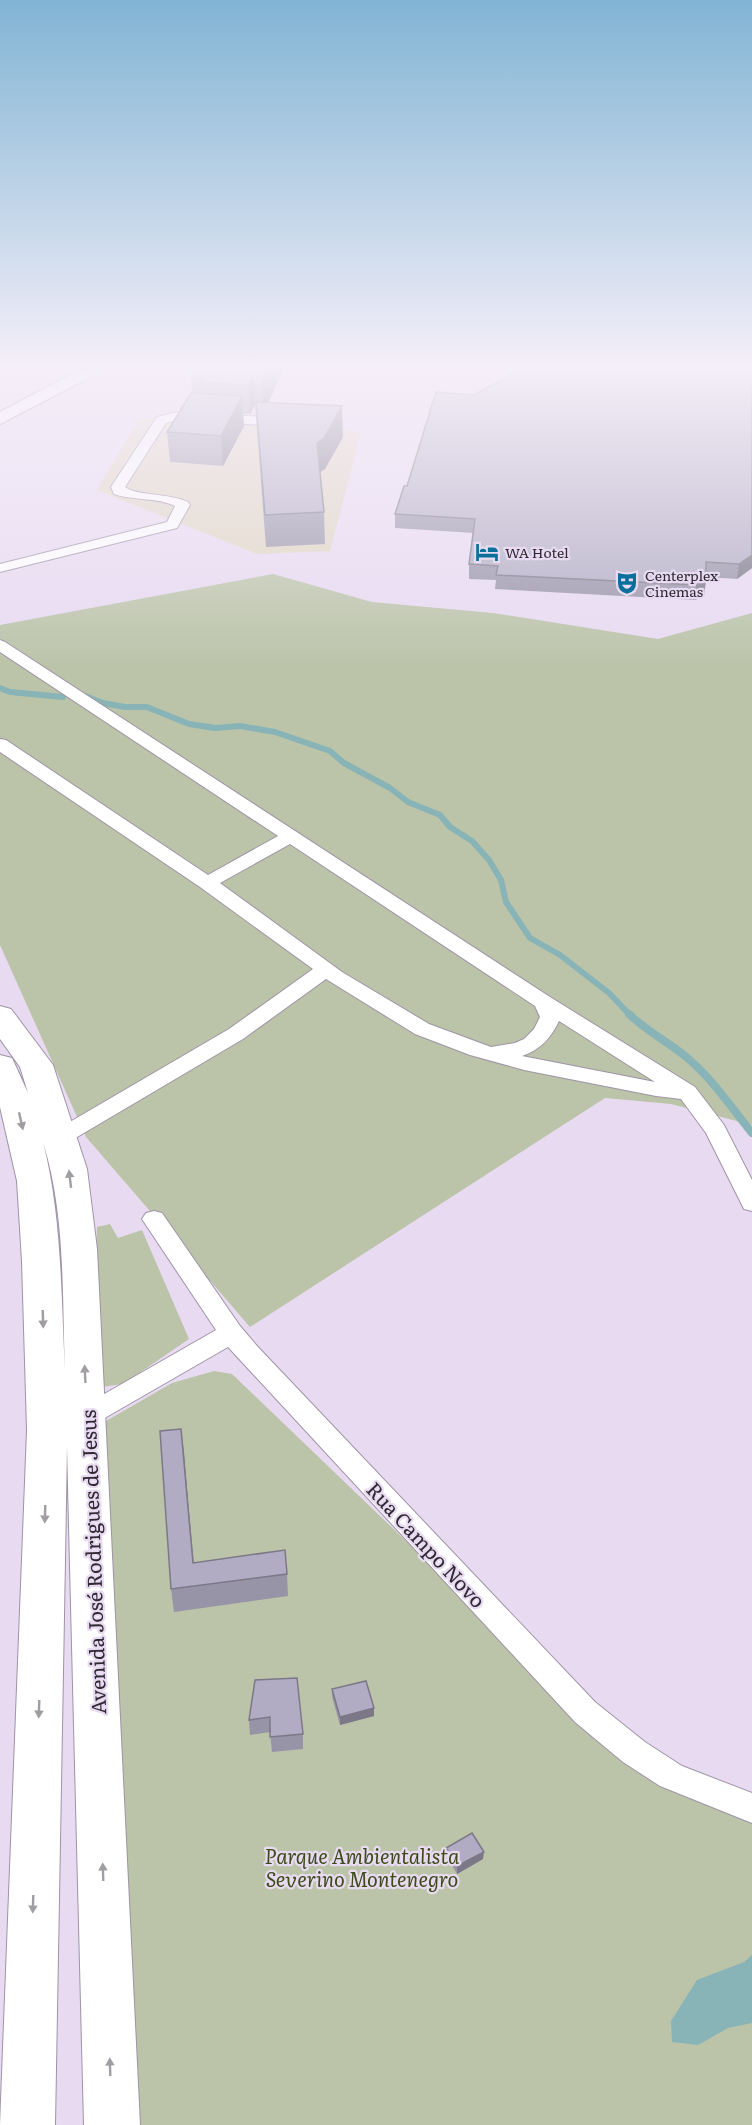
<svg xmlns="http://www.w3.org/2000/svg" width="752" height="2125" viewBox="0 0 752 2125" font-family="Literata,serif">
	<style>
		.education { fill: #e0d5c1 }
		.green { fill: #bbc4a9 }
		.water { fill: #88b3b7 }
		.lines { fill: none; stroke-linecap: round; stroke-linejoin: round }
		.stream-far1 { stroke: #88b3b7; stroke-width: 6 }
		.stream { stroke: #88b3b7; stroke-width: 8 }
		.street-casing { stroke: #9f93a7; stroke-width: 2 }
		.secondary-casing { stroke: #9f93a7; stroke-width: 3 }
		.primary-casing { stroke: #9f93a7; stroke-width: 2 }
		.street { fill: #fff; fill-rule: evenodd }
		.secondary { fill: #fff; fill-rule: evenodd }
		.primary { fill: #fff; fill-rule: evenodd }
		.wall { fill: #9894a8 }
		.shaded-wall { fill: #7c7888 }
		.building { fill: #b1acc3; stroke: #7c7888; stroke-width: 1.5 }
		.oneway { fill: #a09ea2 }
		.labels { text-anchor: middle; dominant-baseline: central; stroke-width: 4.5; stroke-linejoin: round; paint-order: stroke }
		.far-poi-label { font-size: 14px; fill: #2d2831; stroke: #e8dbf1; text-anchor: start }
		.near-street-label { font-size: 20px; fill: #2d2831; stroke: #e8dbf1 }
		.near-park-label { font-size: 20px; font-style: italic; fill: #3c4a18; stroke: #e8dbf1 }
	</style>
	<rect width="100%" height="100%" fill="#e8dbf1"/>
	<polygon class="education" points="140,418 361,432 330,551 257,554 97,490"/>
	<g class="green">
		<polygon points="273,574 372,602 493,613 658,639 752,613 752,1125 671,1104 605,1098 250,1327 86,1137 0,945 0,625"/>
		<polygon points="110,1224 118,1238 142,1230 189,1339 123,1384 94,1388 97,1227"/>
		<polygon points="214,1371 232,1374 429,1563 584,1726 752,1818 752,2125 113,2125 87,1432 172,1383"/>
	</g>
	<polygon class="water" points="752,1955 752,2023 728,2028 698,2045 672,2042 671,2021 697,1980 744,1962"/>
	<g class="lines">
		<g class="stream-far1">
			<polyline points="0,688 10,692 63,697"/>
			<polyline points="85,696 103,703 125,707 147,707 189,724 215,728 240,726 275,732 330,751 344,763 390,788 408,802 440,815 450,827 472,841 489,860 501,880 506,902 530,938 560,955 609,993 631,1016"/>
		</g>
		<path class="stream" d="M629 1014C646 1031 667 1041 685 1056 711 1077 731 1107 752 1133"/>
		<g class="street-casing">
			<g id="street">
				<path d="M177 412 284 418 290 422 284 426 177 420 166 423 125 487C136 496 170 493 188 502L190 505 177 528 0 572V564L167 522 175 506C157 497 134 501 114 494L111 487 157 417Z"/>
				<path d="M0 640 5 642 550 997 695 1087 724 1125 752 1180V1211L744 1209 706 1133 681 1099 656 1096 524 1070 470 1055 415 1034 326 979 243 1039 67 1143 59 1146 51 1143 48 1138 51 1133 229 1029 313 969 200 887 0 752V739L6 740 208 875 278 836 0 652ZM290 844 535 1006 540 1017 534 1029 524 1039 515 1043 491 1047 429 1024 342 972 220 883ZM559 1021 655 1082 522 1056C540 1050 551 1038 559 1021Z"/>
				<polygon points="154,1211 162,1213 240,1326 257,1346 595,1702 645,1742 682,1766 752,1793 752,1823 660,1786 623,1762 575,1722 228,1347 96,1423 87,1426 78,1423 74,1416 78,1409 216,1330 142,1219 146,1213"/>
			</g>
		</g>
		<g class="secondary-casing">
			<polygon id="secondary" points="80,370 100,370 98,373 0,424 0,412"/>
		</g>
		<g class="primary-casing">
			<path id="primary" d="M0 1006 11 1009 53 1065 87 1169 97 1249 140 2125H84L67 1446 55 2125H0L27 1430 22 1261 17 1181 0 1107V1055L12 1058 28 1093 20 1067 0 1039ZM43 1142C66 1215 62 1296 65 1372 61 1295 62 1217 43 1142Z"/>
		</g>
		<use href="#street" class="street"/>
		<use href="#secondary" class="secondary"/>
		<use href="#primary" class="primary"/>
	</g>
	<g class="wall">
		<polygon points="191,370 283,370 268,402 343,437 325,469 320,472 324,512 325,544 266,547 255,405 250,414 243,414 244,426 223,466 170,462 167,432 192,394"/>
		<polygon points="752,370 752,568 737,579 706,577 704,596 695,600 495,589 496,580 469,579 469,564 474,533 395,528 395,514 407,486 474,395"/>
		<polygon points="181,1429 194,1563 287,1574 288,1596 174,1612 171,1589"/>
		<polygon points="255,1680 303,1734 303,1749 272,1752 270,1732 250,1735 249,1720"/>
		<polygon points="332,1689 374,1716 340,1725 332,1697"/>
		<polygon points="446,1848 483,1859 457,1874 446,1855"/>
	</g>
	<g class="shaded-wall">
		<polygon points="269,370 283,370 263,415 261,385"/>
		<polygon points="254,376 255,405 250,414 249,385"/>
		<polygon points="242,396 244,426 223,466 221,436"/>
		<polygon points="342,406 343,437 325,469 317,474 317,443"/>
		<polygon points="752,555 752,568 737,579 739,564"/>
		<polygon points="706,581 704,596 695,600 696,585"/>
		<polygon points="181,1429 184,1452 195,1586 193,1563"/>
		<polygon points="374,1708 374,1716 340,1725 340,1717"/>
		<polygon points="484,1852 483,1859 457,1874 457,1866"/>
	</g>
	<g class="building">
		<polygon points="206,370 269,370 261,385 254,385 254,376 249,385 199,382"/>
		<polygon points="520,370 752,370 752,555 739,564 706,562 706,581 696,585 496,575 498,566 469,564 475,519 395,514 404,486 407,486 436,392 474,395"/>
		<polygon points="191,393 242,396 221,436 167,432"/>
		<polygon points="256,402 342,406 324,438 317,443 324,512 265,515"/>
		<polygon points="181,1429 193,1563 285,1550 287,1574 171,1589 160,1431"/>
		<polygon points="297,1678 303,1734 270,1737 270,1717 249,1720 255,1680"/>
		<polygon points="366,1681 374,1708 340,1717 332,1689"/>
		<polygon points="472,1833 484,1852 457,1866 446,1848"/>
	</g>
	<defs><path id="oneway-solid" d="M-6-.8H1V-3.2L6.5 0L1 3.2V.8H-6Z" transform="scale(1.5)"/></defs>
	<g class="oneway">
		<use href="#oneway-solid" transform="translate(21 1121) rotate(77)"/>
		<use href="#oneway-solid" transform="translate(70 1179) rotate(-97)"/>
		<use href="#oneway-solid" transform="translate(43 1319) rotate(88)"/>
		<use href="#oneway-solid" transform="translate(85 1374) rotate(-93)"/>
		<use href="#oneway-solid" transform="translate(45 1514) rotate(92)"/>
		<use href="#oneway-solid" transform="translate(39 1709) rotate(92)"/>
		<use href="#oneway-solid" transform="translate(103 1872) rotate(-92)"/>
		<use href="#oneway-solid" transform="translate(33 1904) rotate(92)"/>
		<use href="#oneway-solid" transform="translate(110 2067) rotate(-92)"/>
	</g>
	<linearGradient id="sky" x2="0" y2="1"><stop stop-color="#81b4d4"/><stop offset="0.55" stop-color="#f5eff9"/><stop offset="1" stop-color="#f5eff9" stop-opacity="0"/></linearGradient>
	<rect width="752" height="667" fill="url(#sky)"/>
	<defs>
		<g id="hotel-bare" transform="scale(1.8)"><path d="M-6-4.5h1.5V1H6V5H4.5V3h-9V5H-6ZM-4 0a1.8 1.8 0 1 1 3.6 0ZM.5 0V-2.5h3Q6-2.5 6 0Z" fill="#0b6f9c" stroke="#e8dbf1" stroke-width="2.5" paint-order="stroke"/></g>
		<g id="theatre-bare" transform="scale(1.8)"><path d="M-5-5.5Q0-4 5-5.5V0Q5 5 0 6Q-5 5-5 0ZM-3.3-2.5H-1v1.5H-3.3ZM1-2.5H3.3v1.5H1ZM-2.8 1Q0 5.5 2.8 1Z" fill="#0b6f9c" stroke="#e8dbf1" stroke-width="2.5" paint-order="stroke"/></g>
	</defs>
	<g fill-rule="evenodd">
		<use href="#hotel-bare" x="487" y="552"/>
		<use href="#theatre-bare" x="627" y="583"/>
	</g>
	<g class="labels">
		<g class="far-poi-label">
			<text x="505" y="552">WA Hotel</text>
			<text x="645" y="575">Centerplex<tspan x="645" dy="16">Cinemas</tspan></text>
		</g>
		<g class="near-street-label">
			<text transform="translate(427 1544) rotate(47)">Rua Campo Novo</text>
			<text transform="translate(92 1562) rotate(-92)">Avenida José Rodrigues de Jesus</text>
		</g>
		<g class="near-park-label">
			<text x="362" y="1855">Parque Ambientalista<tspan x="362" dy="23">Severino Montenegro</tspan></text>
		</g>
	</g>
</svg>
